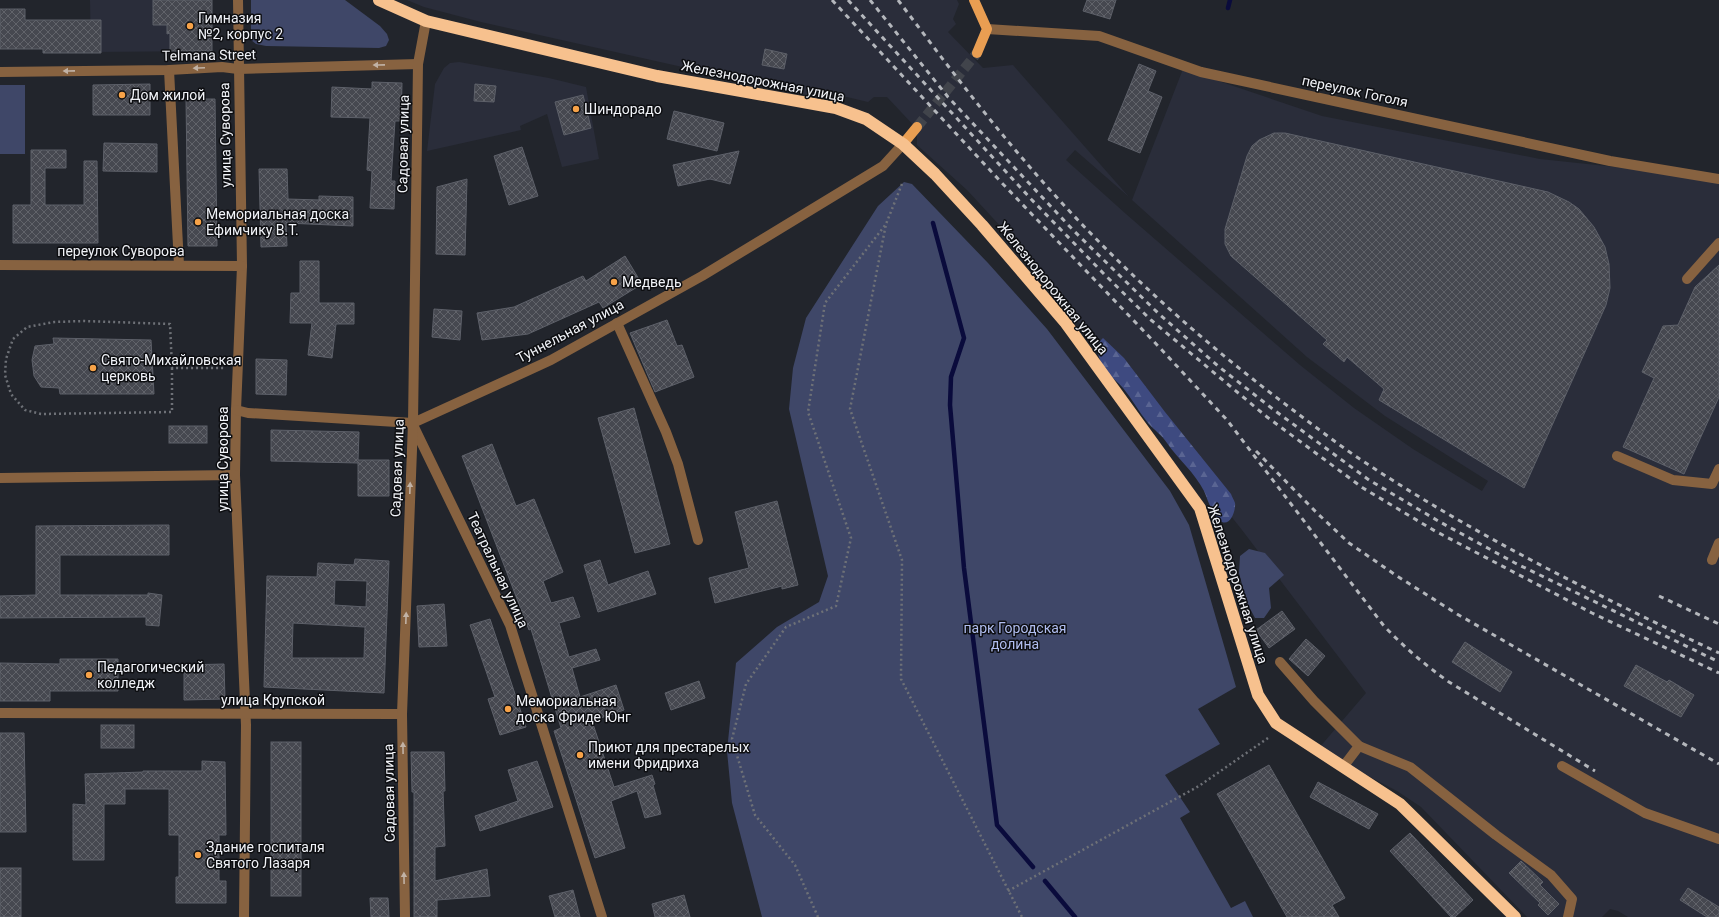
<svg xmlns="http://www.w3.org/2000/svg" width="1719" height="917" viewBox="0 0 1719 917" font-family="Roboto,sans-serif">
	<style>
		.built { fill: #2a2d3a }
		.green { fill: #3f4768 }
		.forest { fill: url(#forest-firs) }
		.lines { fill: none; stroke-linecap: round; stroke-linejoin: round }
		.stream { stroke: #0a0b3c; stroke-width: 4.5 }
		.building { fill: url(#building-cross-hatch); stroke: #5d6069; fill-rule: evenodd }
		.major-tunnel { stroke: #41444b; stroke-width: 10; stroke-dasharray: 10 5; stroke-linecap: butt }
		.path { stroke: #6e7177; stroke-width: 2.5; stroke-dasharray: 2 3; stroke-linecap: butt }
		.minor { stroke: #876240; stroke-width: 10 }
		.major { stroke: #e99e52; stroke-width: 10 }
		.highway { stroke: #f7c18e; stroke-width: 12 }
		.rail { stroke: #b4b7bc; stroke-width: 3; stroke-dasharray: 5 5; stroke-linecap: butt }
		.oneway { fill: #c1b2a5 }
		.poi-dot { fill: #f7a248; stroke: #0d0e11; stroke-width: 1.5 }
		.labels { text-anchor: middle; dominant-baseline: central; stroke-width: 3; stroke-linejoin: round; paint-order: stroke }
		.poi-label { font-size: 14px; fill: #f1f3f8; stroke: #0d0e11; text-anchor: start }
		.street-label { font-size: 14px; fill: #f1f3f8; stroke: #0d0e11 }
		.park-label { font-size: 14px; fill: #b1bef0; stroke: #0d0e11 }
	</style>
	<defs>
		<pattern id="forest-firs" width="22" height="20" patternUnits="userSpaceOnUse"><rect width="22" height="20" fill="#3e4a80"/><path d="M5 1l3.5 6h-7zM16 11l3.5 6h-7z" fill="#5a6593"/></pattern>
		<pattern id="building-cross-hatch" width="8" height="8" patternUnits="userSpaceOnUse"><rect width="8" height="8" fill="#464850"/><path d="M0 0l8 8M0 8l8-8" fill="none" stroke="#61636a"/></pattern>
	</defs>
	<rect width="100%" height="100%" fill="#22252c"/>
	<g class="built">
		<polygon points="90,0 212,0 212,51 91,52"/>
		<polygon points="407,0 957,0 959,4 953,19 956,24 948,32 983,68 1013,65 1129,197 1075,150 1066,160 1126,214 1300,365 1354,408 1413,449 1482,491 1488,481 1385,416 1307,357 1132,200 1183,69 1322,116 1540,159 1719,178 1719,917 1628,917 1618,911 1610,909 1602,917 1527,917 1421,807 1397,791 1372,778 1319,748 1366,693 1242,530 1083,329 1049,279 967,190 917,145 917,129 887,97 874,97 868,102 847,97 821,98 481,22 424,7"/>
		<polygon points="459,62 549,78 586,87 599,159 562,167 547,114 520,126 521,130 427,151 435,84 444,68 450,63"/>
	</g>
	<g class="green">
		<polygon points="251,0 345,0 380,26 387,34 389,40 386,46 379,48 266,46 256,44 251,40"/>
		<rect x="0" y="85" width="25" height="69"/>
		<polygon points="904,182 912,184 988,263 1047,329 1170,491 1189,525 1236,687 1198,709 1220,744 1165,775 1190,812 1180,818 1231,908 1245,901 1253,917 762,917 732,803 727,751 736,663 777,627 819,602 828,576 789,409 793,368 806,318 878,206"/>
		<polygon points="1249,549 1265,553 1284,575 1269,588 1271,608 1264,618 1255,618 1247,603 1239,573 1240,556"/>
	</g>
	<path class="forest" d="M1103 338 1124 358 1165 412 1231 494C1232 497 1234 500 1235 503 1236 509 1231 526 1222 522 1213 518 1208 500 1204 491 1195 473 1178 459 1167 443 1162 435 1154 430 1148 423 1139 412 1132 399 1123 388 1115 379 1102 370 1099 357 1097 350 1097 343 1103 338Z"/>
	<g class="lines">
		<g class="stream">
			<polyline points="1228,8 1230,0"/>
			<polyline points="933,223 964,338 951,377 950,405 964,568 997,825 1033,867"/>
			<polyline points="1045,881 1075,917"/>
		</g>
	</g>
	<g class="building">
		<polygon points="153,0 212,0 212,51 170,51 170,33 167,34 167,25 153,25"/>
		<polygon points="1087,0 1116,0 1110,19 1083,11"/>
		<polygon points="0,9 25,9 25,20 101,20 101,53 43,53 43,49 0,49"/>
		<polygon points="765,49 787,54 784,69 762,65"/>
		<polygon points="1139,64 1156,71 1148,91 1162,97 1140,153 1108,140"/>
		<polygon points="372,82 402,83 401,121 395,121 391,181 395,181 394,209 370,208 372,171 367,170 370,118 331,117 332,87 372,89"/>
		<polygon points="150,84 150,115 93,115 93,85"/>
		<polygon points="475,84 496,86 494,102 474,101"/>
		<polygon points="583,95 591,128 564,135 555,102"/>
		<polygon points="186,99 215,99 217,246 188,246"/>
		<polygon points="674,111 724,123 717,151 667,139"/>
		<polygon points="1274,133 1285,133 1548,192 1569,202 1579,209 1594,227 1605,247 1609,264 1610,288 1606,305 1524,488 1379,400 1384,389 1347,357 1344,362 1323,344 1327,340 1231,256 1225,244 1225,229 1247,156 1252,146 1259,140"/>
		<polygon points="104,143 157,144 157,172 103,171"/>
		<polygon points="522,147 538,196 509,205 494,156"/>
		<polygon points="31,150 66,150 66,168 45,168 45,205 84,205 84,161 97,161 98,243 13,243 13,205 31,205"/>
		<polygon points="739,151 730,184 710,179 678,186 673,165"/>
		<polygon points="259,169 287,169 288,199 319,200 319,196 353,197 353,226 286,223 287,246 261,247"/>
		<polygon points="467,179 465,255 436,254 437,187"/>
		<polygon points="625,256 642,284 603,308 599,302 528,334 482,340 477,313 514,307 583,276 586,281"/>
		<polygon points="300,261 319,261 319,303 354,303 354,324 336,324 332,358 308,355 312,323 290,323 291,293 300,293"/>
		<polygon points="1719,265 1719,397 1684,474 1623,447 1654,378 1642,372 1663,326 1678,325 1695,287"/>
		<polygon points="434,309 462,311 460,340 432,337"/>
		<polygon points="667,320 677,346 682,345 694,377 655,392 630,333"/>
		<polygon points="53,338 151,340 154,394 60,394 59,388 41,387 34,376 32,360 35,346 54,344"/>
		<polygon points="256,359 287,360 286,395 256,394"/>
		<polygon points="634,408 670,544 635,553 598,418"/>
		<rect x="169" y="426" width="38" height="17"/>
		<polygon points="271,430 359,432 358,460 389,460 389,496 358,496 358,463 271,461"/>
		<polygon points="492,444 516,506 534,499 563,572 543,581 551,603 573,597 580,617 559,623 569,657 596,649 600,660 572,668 580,697 616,685 624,710 592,721 614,787 652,775 655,784 653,785 661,814 645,818 637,791 611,801 625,848 595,858 554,731 561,728 531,629 529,630 462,456"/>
		<polygon points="777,501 798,585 782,589 782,586 715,603 709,578 749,568 735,512"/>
		<polygon points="169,525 169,555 60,555 60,595 148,595 148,593 162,595 159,626 146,625 146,617 0,618 0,596 36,595 36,526"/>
		<path d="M355 559 389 561 384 693 264 687 267 576 317 577 318 563 354 565ZM335 580 367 581 366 607 334 605ZM293 623 365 627 364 658H292Z"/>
		<polygon points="600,560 608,585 648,571 656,594 598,612 584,565"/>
		<polygon points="444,604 447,646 419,647 417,606"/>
		<polygon points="1282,611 1295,629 1269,648 1256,630"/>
		<polygon points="490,619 526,727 500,735 488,699 495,697 470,625"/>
		<polygon points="1306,639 1325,656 1308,676 1289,659"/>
		<polygon points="1465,642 1512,672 1500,692 1452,662"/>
		<polygon points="60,659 118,659 118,691 50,691 50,701 0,701 0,663 60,664"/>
		<polygon points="224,664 225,699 184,700 184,665"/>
		<polygon points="1636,665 1667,682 1669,680 1694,695 1681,717 1624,686"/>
		<polygon points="699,681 705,698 671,710 665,693"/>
		<rect x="101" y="725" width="33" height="23"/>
		<polygon points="0,733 24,733 26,832 0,832"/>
		<rect x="271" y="742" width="30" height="154"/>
		<polygon points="411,752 444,752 445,791 443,791 445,846 435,847 435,881 487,869 490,896 437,900 437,917 414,917 414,792 412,792"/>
		<polygon points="202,761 225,762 226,835 219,835 219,881 226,881 226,903 176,903 176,877 179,877 179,835 169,835 169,789 125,789 125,804 104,804 104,860 73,860 73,804 86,805 85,774 143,772 143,771 202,771"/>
		<polygon points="537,761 553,807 480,831 475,816 518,801 508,770"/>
		<polygon points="1269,765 1345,898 1332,905 1339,917 1287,917 1217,794"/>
		<polygon points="1318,782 1378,814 1369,829 1310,797"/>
		<polygon points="1410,833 1473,900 1455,917 1451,917 1390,851"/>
		<polygon points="1521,861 1543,882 1540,885 1559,904 1548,915 1538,905 1540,903 1509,873"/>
		<rect x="0" y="868" width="21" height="49"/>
		<polygon points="1688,888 1719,907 1719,917 1707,917 1680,900"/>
		<polygon points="573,890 580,917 555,917 549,896"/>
		<polygon points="684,895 690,917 655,917 652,904"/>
		<polygon points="370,898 388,898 389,917 371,917"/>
	</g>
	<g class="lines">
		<polyline class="major-tunnel" points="917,127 977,53"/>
		<g class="path">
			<polyline points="902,184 886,224 850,409 902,560 901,679 1022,917"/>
			<polyline points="172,368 172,412 41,414 25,410 11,394 5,375 6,359 13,339 27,327 54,322 84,321 170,324 172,368 226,368"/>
			<polyline points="1008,891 1199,786 1268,738"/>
			<polyline points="818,917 795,865 755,815 732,739 746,684 786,627 836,606 851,538 808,412 825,303 886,224"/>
		</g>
		<g class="minor">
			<polyline points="238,0 242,266 236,410 235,475 246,725 244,917"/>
			<polyline points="987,29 1099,36 1201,72 1610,161 1719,179"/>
			<polyline points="169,70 179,265"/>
			<polyline points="0,72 169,70 222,67 238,69 418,64"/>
			<polyline points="0,265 242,266"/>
			<polyline points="1687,279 1719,243"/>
			<polyline points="617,323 666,432 678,464 698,540"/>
			<polyline points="236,410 248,413 413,423 551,360 702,276 883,166 903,144"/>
			<polyline points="413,425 510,625 602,917"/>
			<polyline points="1617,456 1673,480 1712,484 1719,469"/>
			<polyline points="0,478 235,475"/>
			<polyline points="1712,560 1719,543"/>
			<polyline points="1280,662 1314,701 1359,746 1343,767"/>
			<polyline points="0,713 402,714"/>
			<polyline points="1359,746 1410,767 1496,835 1551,875 1572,899 1568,917"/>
			<polyline points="1562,766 1645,813 1719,839"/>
			<polyline points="405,917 402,714 413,423 418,64 426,21"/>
		</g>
		<g class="major">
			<polyline points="974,0 987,29 977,53"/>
			<polyline points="903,144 917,127"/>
		</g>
		<polyline class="highway" points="379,0 426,21 657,76 836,108 866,119 903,144 935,174 982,225 1065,322 1200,508 1258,695 1276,723 1400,804 1515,917"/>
		<g class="rail">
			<path d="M832 0 1001 182 1160 348 1227 420 1384 626C1404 647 1425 665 1449 682L1595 771"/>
			<polyline points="848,0 1031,199 1104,274 1151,320 1267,417 1363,488 1435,531 1592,613 1719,673"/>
			<polyline points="870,0 948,97 1073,230 1158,313 1218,366 1274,410 1369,480 1440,522 1515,563 1719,662"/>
			<path d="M898 0C939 54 979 108 1023 159 1102 252 1192 334 1289 407 1317 428 1345 450 1375 469 1484 540 1601 597 1719 653"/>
			<polyline points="1256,451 1317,513 1349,543 1397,576 1457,614 1719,764"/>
			<polyline points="1659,596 1719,624"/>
		</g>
	</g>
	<defs><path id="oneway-solid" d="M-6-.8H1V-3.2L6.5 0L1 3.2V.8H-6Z"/></defs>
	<g class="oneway">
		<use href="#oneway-solid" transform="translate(379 65) rotate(179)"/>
		<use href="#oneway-solid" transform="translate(199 68) rotate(177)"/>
		<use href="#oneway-solid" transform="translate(69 71) rotate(179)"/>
		<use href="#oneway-solid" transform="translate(410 488) rotate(-88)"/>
		<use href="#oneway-solid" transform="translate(406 618) rotate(-88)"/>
		<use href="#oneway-solid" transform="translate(403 748) rotate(-91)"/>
		<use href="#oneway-solid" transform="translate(404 878) rotate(-91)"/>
	</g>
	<g class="poi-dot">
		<circle cx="190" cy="26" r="4"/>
		<circle cx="122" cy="95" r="4"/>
		<circle cx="576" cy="109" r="4"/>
		<circle cx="198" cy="222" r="4"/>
		<circle cx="614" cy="282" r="4"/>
		<circle cx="93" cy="368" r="4"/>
		<circle cx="89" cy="675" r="4"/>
		<circle cx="508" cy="709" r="4"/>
		<circle cx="580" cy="755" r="4"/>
		<circle cx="198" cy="855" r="4"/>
	</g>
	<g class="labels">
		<g class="poi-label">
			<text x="198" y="18">Гимназия<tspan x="198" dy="16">№2, корпус 2</tspan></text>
			<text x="130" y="95">Дом жилой</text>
			<text x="584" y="109">Шиндорадо</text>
			<text x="206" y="214">Мемориальная доска<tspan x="206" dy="16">Ефимчику В.Т.</tspan></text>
			<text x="622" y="282">Медведь</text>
			<text x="101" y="360">Свято-Михайловская<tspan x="101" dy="16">церковь</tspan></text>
			<text x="97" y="667">Педагогический<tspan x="97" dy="16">колледж</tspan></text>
			<text x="516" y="701">Мемориальная<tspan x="516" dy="16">доска Фриде Юнг</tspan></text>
			<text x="588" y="747">Приют для престарелых<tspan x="588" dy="16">имени Фридриха</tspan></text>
			<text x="206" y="847">Здание госпиталя<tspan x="206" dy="16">Святого Лазаря</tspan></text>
		</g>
		<g class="street-label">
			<text transform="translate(209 55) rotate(-1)">Telmana Street</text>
			<text transform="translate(763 81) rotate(11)">Железнодорожная улица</text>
			<text transform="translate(1355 91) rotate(12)">переулок Гоголя</text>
			<text transform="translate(225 135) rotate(-91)">улица Суворова</text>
			<text transform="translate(403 144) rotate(-89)">Садовая улица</text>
			<text x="121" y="251">переулок Суворова</text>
			<text transform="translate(1053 288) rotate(51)">Железнодорожная улица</text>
			<text transform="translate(570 331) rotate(-28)">Туннельная улица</text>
			<text transform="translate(223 459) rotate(-90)">улица Суворова</text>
			<text transform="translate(397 468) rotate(-88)">Садовая улица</text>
			<text transform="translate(498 570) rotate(65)">Театральная улица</text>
			<text transform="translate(1238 584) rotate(72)">Железнодорожная улица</text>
			<text x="273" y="700">улица Крупской</text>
			<text transform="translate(389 793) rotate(-91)">Садовая улица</text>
		</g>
		<g class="park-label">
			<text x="1015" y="628">парк Городская<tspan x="1015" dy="16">долина</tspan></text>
		</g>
	</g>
</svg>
